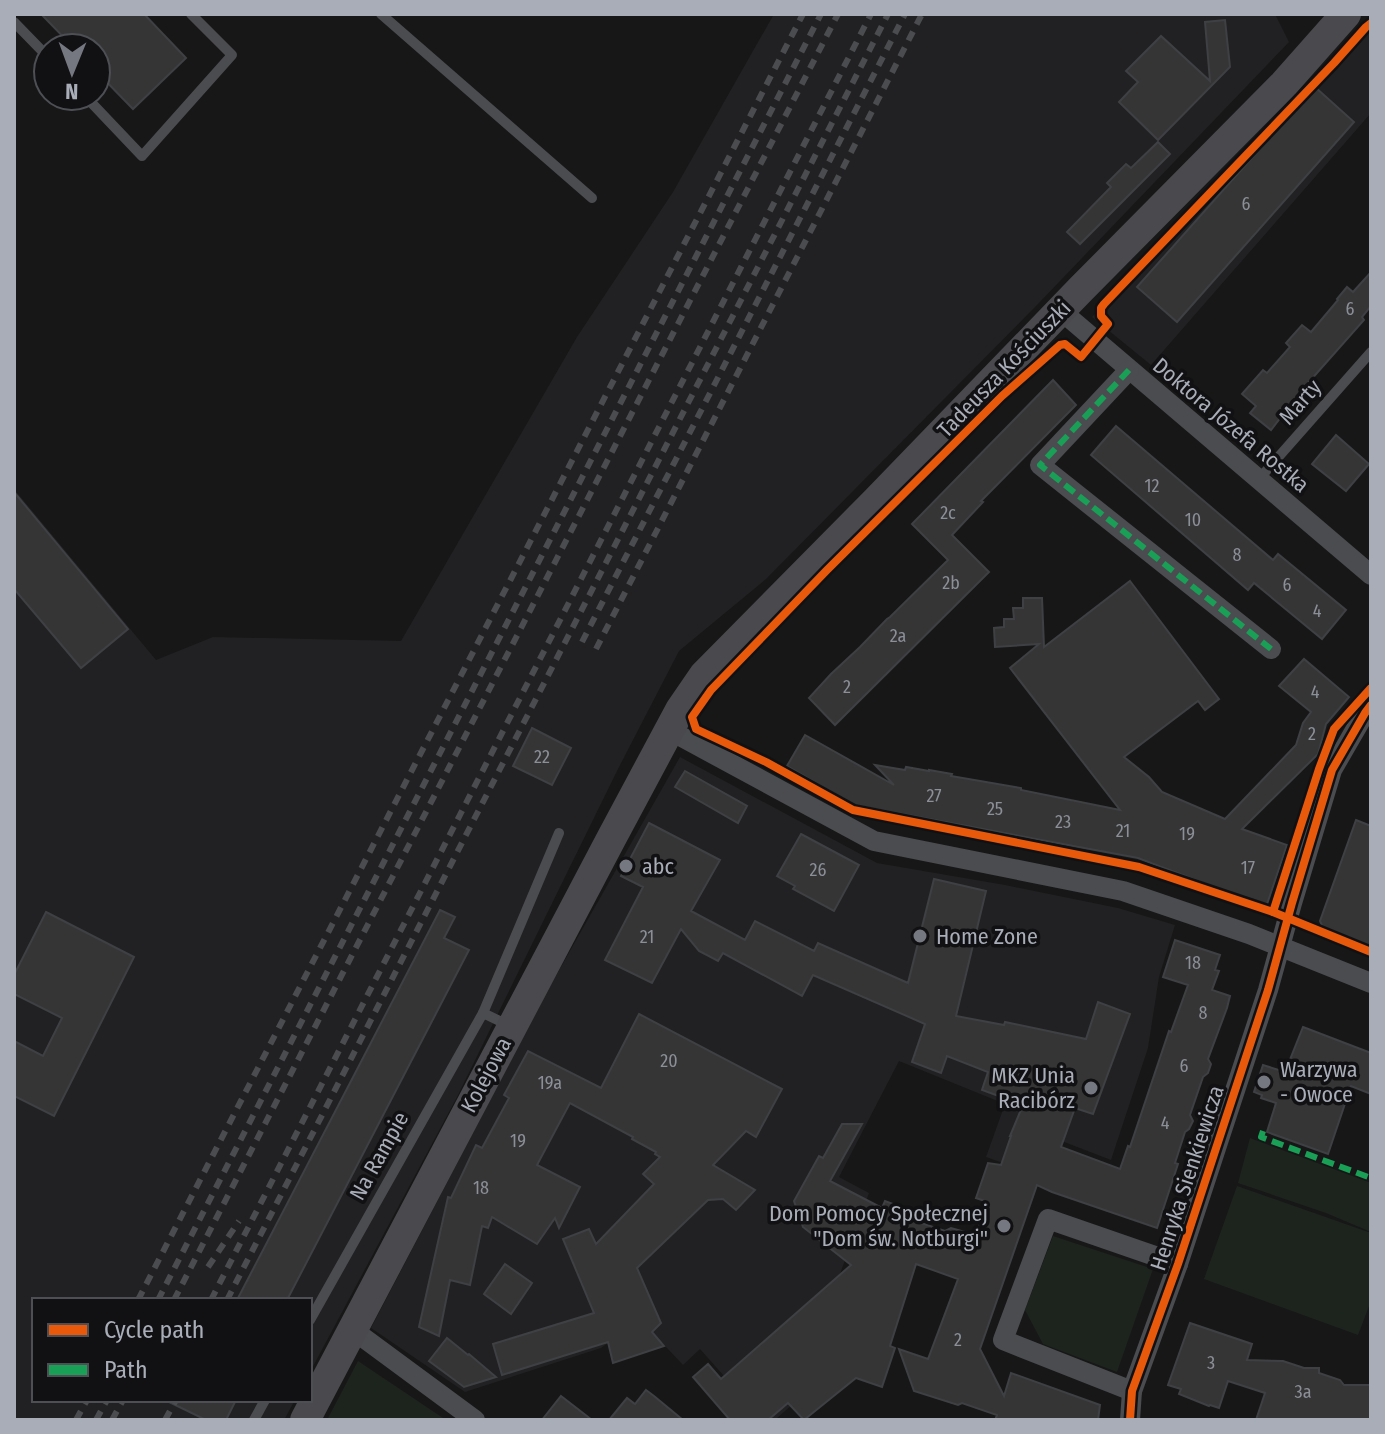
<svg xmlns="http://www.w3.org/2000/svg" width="1385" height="1434" viewBox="0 0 1385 1434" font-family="'Fira Sans Condensed',sans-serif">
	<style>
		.built { fill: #212123 }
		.green { fill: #1d241e }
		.building { fill: #353536; stroke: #3f4043; stroke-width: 2 }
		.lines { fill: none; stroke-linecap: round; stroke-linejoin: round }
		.lane { stroke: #4b4c50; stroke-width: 10 }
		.street { stroke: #4b4c50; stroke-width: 20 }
		.secondary { stroke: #4a4a4e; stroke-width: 30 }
		.rail { stroke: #4b4c4f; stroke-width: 6; stroke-dasharray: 10 8; stroke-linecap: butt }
		.quiet { stroke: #1a9f57; stroke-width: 6; stroke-dasharray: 12 6; stroke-linecap: butt }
		.cycleway-casing { stroke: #111113; stroke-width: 13 }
		.cycleway { stroke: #e8590c; stroke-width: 8 }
		.poi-dot { fill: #757880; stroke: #111113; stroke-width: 3 }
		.labels { text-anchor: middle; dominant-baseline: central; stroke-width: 7; stroke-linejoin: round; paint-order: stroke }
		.number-label { font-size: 18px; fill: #8b8f98 }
		.street-label { font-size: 22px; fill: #a8adb8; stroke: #111113 }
		.poi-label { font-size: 22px; fill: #a8adb8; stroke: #111113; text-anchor: start }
	</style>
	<rect width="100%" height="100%" fill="#171717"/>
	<g class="built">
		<polygon points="774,14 1275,14 1289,42 1037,305 766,579 679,651 618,769 457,1097 310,1372 310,1300 34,1300 34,1400 295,1400 284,1420 14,1420 14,489 156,660 213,637 401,641 577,337 673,192"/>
		<polygon points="1369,25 1371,26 1371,113 1151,365 1092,317"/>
		<polygon points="680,757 877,863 1005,885 1118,908 1175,925 1159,977 1148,1048 1111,1160 1059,1140 1046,1178 986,1157 1005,1104 899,1061 839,1177 869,1193 835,1288 872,1333 775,1420 763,1420 700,1349 683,1365 651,1331 608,1343 601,1348 465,1392 371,1328 545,995"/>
	</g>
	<g class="green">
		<polygon points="1250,1138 1371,1183 1371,1232 1326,1213 1238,1183"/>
		<polygon points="1237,1186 1371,1233 1371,1301 1358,1335 1204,1279"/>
		<polygon points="1053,1236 1153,1269 1117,1372 1043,1344 1025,1310"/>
		<polygon points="358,1361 446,1420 327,1420"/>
	</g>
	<g class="building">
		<polygon points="41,14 144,14 186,58 133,109 96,71 96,48 74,48"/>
		<polygon points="1225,20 1230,67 1158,140 1119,102 1138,82 1126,71 1161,36 1210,81 1205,22"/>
		<polygon points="1315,87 1354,122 1177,322 1137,287"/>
		<polygon points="1158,142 1170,154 1080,244 1067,232 1111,187 1107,183 1126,164 1131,168"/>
		<polygon points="1371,272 1371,306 1362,317 1364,320 1301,391 1271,430 1250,413 1256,406 1242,394 1263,370 1267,373 1290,347 1286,343 1302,325 1311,332 1338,300 1337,299 1347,287 1353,292"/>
		<polygon points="1053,380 1076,405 981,501 983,502 952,535 989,572 835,725 809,698 831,674 860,647 887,619 890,617 948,560 912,524"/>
		<polygon points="1116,426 1273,560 1278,554 1346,610 1322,639 1254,583 1248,590 1091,455"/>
		<polygon points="1336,435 1369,464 1346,491 1312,464"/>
		<polygon points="14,492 128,629 81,668 14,589"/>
		<polygon points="1130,581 1219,699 1205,710 1198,701 1124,757 1149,777 1162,792 1225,819 1296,745 1303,723 1311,712 1279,686 1304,659 1349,697 1326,724 1318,754 1242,829 1287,845 1266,907 1138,858 854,805 787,766 805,735 894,785 875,765 905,770 906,767 929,771 929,770 952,774 951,776 1021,788 1021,790 1120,810 1010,668 1039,644 995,647 994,628 1004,627 1004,619 1014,619 1013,608 1023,608 1023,598 1042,598 1044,647"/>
		<polygon points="532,728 571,748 552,785 513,766"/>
		<polygon points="685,771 747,806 738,823 675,787"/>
		<polygon points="1356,820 1371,826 1371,947 1323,928 1320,921"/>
		<polygon points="649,823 720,860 691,911 745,940 755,921 814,951 818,943 908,983 934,879 986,891 956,1016 1004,1025 1005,1022 1086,1039 1098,1002 1130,1014 1093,1114 1075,1108 1061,1147 1120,1169 1128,1146 1130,1147 1169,1031 1171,1032 1188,985 1163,977 1175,940 1220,955 1215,970 1219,971 1212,990 1230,996 1227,1008 1208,1059 1211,1064 1208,1073 1203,1077 1190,1115 1193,1121 1189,1129 1185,1132 1175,1163 1178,1164 1157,1228 1052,1192 1037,1185 980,1349 1004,1396 1011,1373 1100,1405 1098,1420 995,1420 997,1415 962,1403 958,1405 914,1391 899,1349 928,1359 958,1279 916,1264 890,1346 895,1348 882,1387 856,1378 804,1420 788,1403 768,1420 730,1420 693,1377 708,1364 721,1379 851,1265 803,1227 794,1201 819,1156 823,1158 842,1124 862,1124 830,1181 882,1208 885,1201 901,1207 899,1211 923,1219 921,1223 945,1231 951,1228 976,1235 988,1202 976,1198 988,1163 1001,1165 1011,1136 1010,1136 1023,1105 982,1090 988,1072 947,1056 941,1073 912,1062 925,1024 813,975 802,996 723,953 718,961 699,951 681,929 652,983 605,960 643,887 621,876"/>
		<polygon points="801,834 859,865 834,911 793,889 795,886 777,876"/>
		<polygon points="440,910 455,917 444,938 469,950 287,1300 237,1300"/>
		<polygon points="46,912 134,957 54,1116 14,1096 14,1041 43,1056 62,1018 14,994 14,975"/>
		<polygon points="639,1014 782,1089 756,1137 746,1131 713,1165 755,1190 736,1210 723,1199 708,1200 637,1268 661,1323 652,1332 664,1346 613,1363 608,1342 502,1375 493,1344 594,1313 563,1239 589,1229 596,1244 654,1184 643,1174 660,1157 655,1154 656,1152 632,1139 633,1137 570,1103 537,1165 580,1187 559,1228 555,1218 537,1244 492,1217 488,1228 482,1226 470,1285 450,1280 439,1336 419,1327 448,1197 451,1198 476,1145 482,1148 509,1098 504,1095 528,1051 601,1088"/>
		<polygon points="1303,1027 1371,1053 1371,1094 1351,1086 1328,1154 1267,1132 1276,1103 1261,1098 1262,1095 1254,1092 1263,1065 1285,1072"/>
		<polygon points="505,1264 532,1283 511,1314 484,1294"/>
		<polygon points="1190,1323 1252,1344 1247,1360 1283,1361 1304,1368 1319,1368 1319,1373 1340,1380 1344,1385 1371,1385 1371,1420 1256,1420 1265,1393 1228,1381 1219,1408 1210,1405 1209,1406 1179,1394 1181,1389 1168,1385"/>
		<polygon points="447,1338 468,1355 469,1354 496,1377 464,1387 429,1361"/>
		<polygon points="646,1390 654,1396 683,1420 609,1420 627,1398 635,1404"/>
		<polygon points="561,1396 592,1420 542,1420"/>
		<polygon points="165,1400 236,1400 226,1420 206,1420"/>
	</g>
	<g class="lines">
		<g class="lane">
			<polyline points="381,14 592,198"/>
			<polyline points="14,22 48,57"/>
			<polyline points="85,96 142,156 232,55 191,14"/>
			<polyline points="1259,479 1371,352"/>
			<polyline points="483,1013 559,833"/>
			<polyline points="310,1320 483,1013 510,1026"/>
			<polyline points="254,1420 265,1400"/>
		</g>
		<g class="street">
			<polyline points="1060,310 1371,575"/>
			<polyline points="1129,370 1040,465 1271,649"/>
			<polyline points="669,730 874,841 1123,891 1249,934 1371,983"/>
			<polyline points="353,1330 475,1420"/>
			<polyline points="1132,1391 1003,1340 1048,1219 1178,1264"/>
			<polyline points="1130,1420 1132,1391 1178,1264 1268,990 1292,903 1332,770 1365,713 1371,705"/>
		</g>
		<polyline class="secondary" points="305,1420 611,839 680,710 704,675 876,501 1081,289 1284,84 1346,14"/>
		<g class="rail">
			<polyline points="582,642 905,14"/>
			<polyline points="596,649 922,14"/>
			<polyline points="208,1267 239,1221"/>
			<polyline points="138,1300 803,14"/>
			<polyline points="158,1300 821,14"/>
			<polyline points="174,1300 838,14"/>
			<polyline points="211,1300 871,14"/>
			<polyline points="227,1300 888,14"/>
			<polyline points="76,1420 87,1400"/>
			<polyline points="96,1420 107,1400"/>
			<polyline points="112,1420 123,1400"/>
			<polyline points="165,1420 176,1400"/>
		</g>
		<g class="quiet">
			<polyline points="1129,370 1040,465 1271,649"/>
			<polyline points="1263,1131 1261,1137 1371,1178"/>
		</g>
		<g class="cycleway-casing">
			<g id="cycleway">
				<polyline points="1371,688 1334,729 1319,769 1273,912 1371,952"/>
				<polyline points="1273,912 1139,867 853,810 766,762 696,729 692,717 711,690 827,570 1002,396 1060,345 1065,344 1081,357 1108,324 1101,316 1101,308 1104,304 1334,63 1366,27 1371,23"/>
				<polyline points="1130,1420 1132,1391 1178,1264 1268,990 1292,903 1332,770 1365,713 1371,705"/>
			</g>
		</g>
		<use href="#cycleway" class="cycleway"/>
	</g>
	<g class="poi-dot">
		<circle cx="626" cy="866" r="8"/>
		<circle cx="920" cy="936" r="8"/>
		<circle cx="1264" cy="1082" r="8"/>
		<circle cx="1091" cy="1088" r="8"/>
		<circle cx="1004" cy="1226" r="8"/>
	</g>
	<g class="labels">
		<g class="number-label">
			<text x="1246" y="204">6</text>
			<text x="1350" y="309">6</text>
			<text x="1152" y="486">12</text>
			<text x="948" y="513">2c</text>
			<text x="1193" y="520">10</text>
			<text x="1237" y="555">8</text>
			<text x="951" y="583">2b</text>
			<text x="1287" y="585">6</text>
			<text x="1317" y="611">4</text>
			<text x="898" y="636">2a</text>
			<text x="847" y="687">2</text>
			<text x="1315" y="692">4</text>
			<text x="1312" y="734">2</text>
			<text x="542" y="757">22</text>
			<text x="934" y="796">27</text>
			<text x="995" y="809">25</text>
			<text x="1063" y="822">23</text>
			<text x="1123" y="831">21</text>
			<text x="1187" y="834">19</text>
			<text x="1248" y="868">17</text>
			<text x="818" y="870">26</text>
			<text x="647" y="937">21</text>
			<text x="1193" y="963">18</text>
			<text x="1203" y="1013">8</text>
			<text x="669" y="1061">20</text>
			<text x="1184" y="1066">6</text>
			<text x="550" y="1083">19a</text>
			<text x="1165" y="1123">4</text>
			<text x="518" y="1141">19</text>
			<text x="481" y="1188">18</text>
			<text x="958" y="1340">2</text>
			<text x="1211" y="1363">3</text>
			<text x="1303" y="1392">3a</text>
		</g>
		<g class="street-label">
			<text transform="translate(1004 369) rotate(-46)">Tadeusza Kościuszki</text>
			<text transform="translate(1300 402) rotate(-49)">Marty</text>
			<text transform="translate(1231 425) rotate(40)">Doktora Józefa Rostka</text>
			<text transform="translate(486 1075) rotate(-62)">Kolejowa</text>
			<text transform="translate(379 1156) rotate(-61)">Na Rampie</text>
			<text transform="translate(1187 1178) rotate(-72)">Henryka Sienkiewicza</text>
		</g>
		<g class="poi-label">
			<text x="642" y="866">abc</text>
			<text x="936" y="936">Home Zone</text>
			<text x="1280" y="1069">Warzywa<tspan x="1280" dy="25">- Owoce</tspan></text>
			<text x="1075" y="1075" text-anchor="end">MKZ Unia<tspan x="1075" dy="25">Racibórz</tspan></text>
			<text x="988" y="1213" text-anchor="end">Dom Pomocy Społecznej<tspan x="988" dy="25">"Dom św. Notburgi"</tspan></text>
		</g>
	</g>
	<rect width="1385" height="1434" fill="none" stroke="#a8adb8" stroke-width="32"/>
	<rect x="32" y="1298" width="280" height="104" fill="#111113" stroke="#4d4f55" stroke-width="2"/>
	<rect x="48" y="1324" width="40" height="12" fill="#e8590c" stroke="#4d4f55" stroke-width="2"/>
	<text x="104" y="1338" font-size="24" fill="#a8adb8">Cycle path</text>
	<rect x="48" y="1364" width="40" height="12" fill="#1a9f57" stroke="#4d4f55" stroke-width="2"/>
	<text x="104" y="1378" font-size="24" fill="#a8adb8">Path</text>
	<g transform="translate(72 72) rotate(181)"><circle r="38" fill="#111113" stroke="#4d4f55" stroke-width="2"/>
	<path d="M0-6L14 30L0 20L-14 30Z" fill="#757880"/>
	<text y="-12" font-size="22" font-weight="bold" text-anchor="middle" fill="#a8adb8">N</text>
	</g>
</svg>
